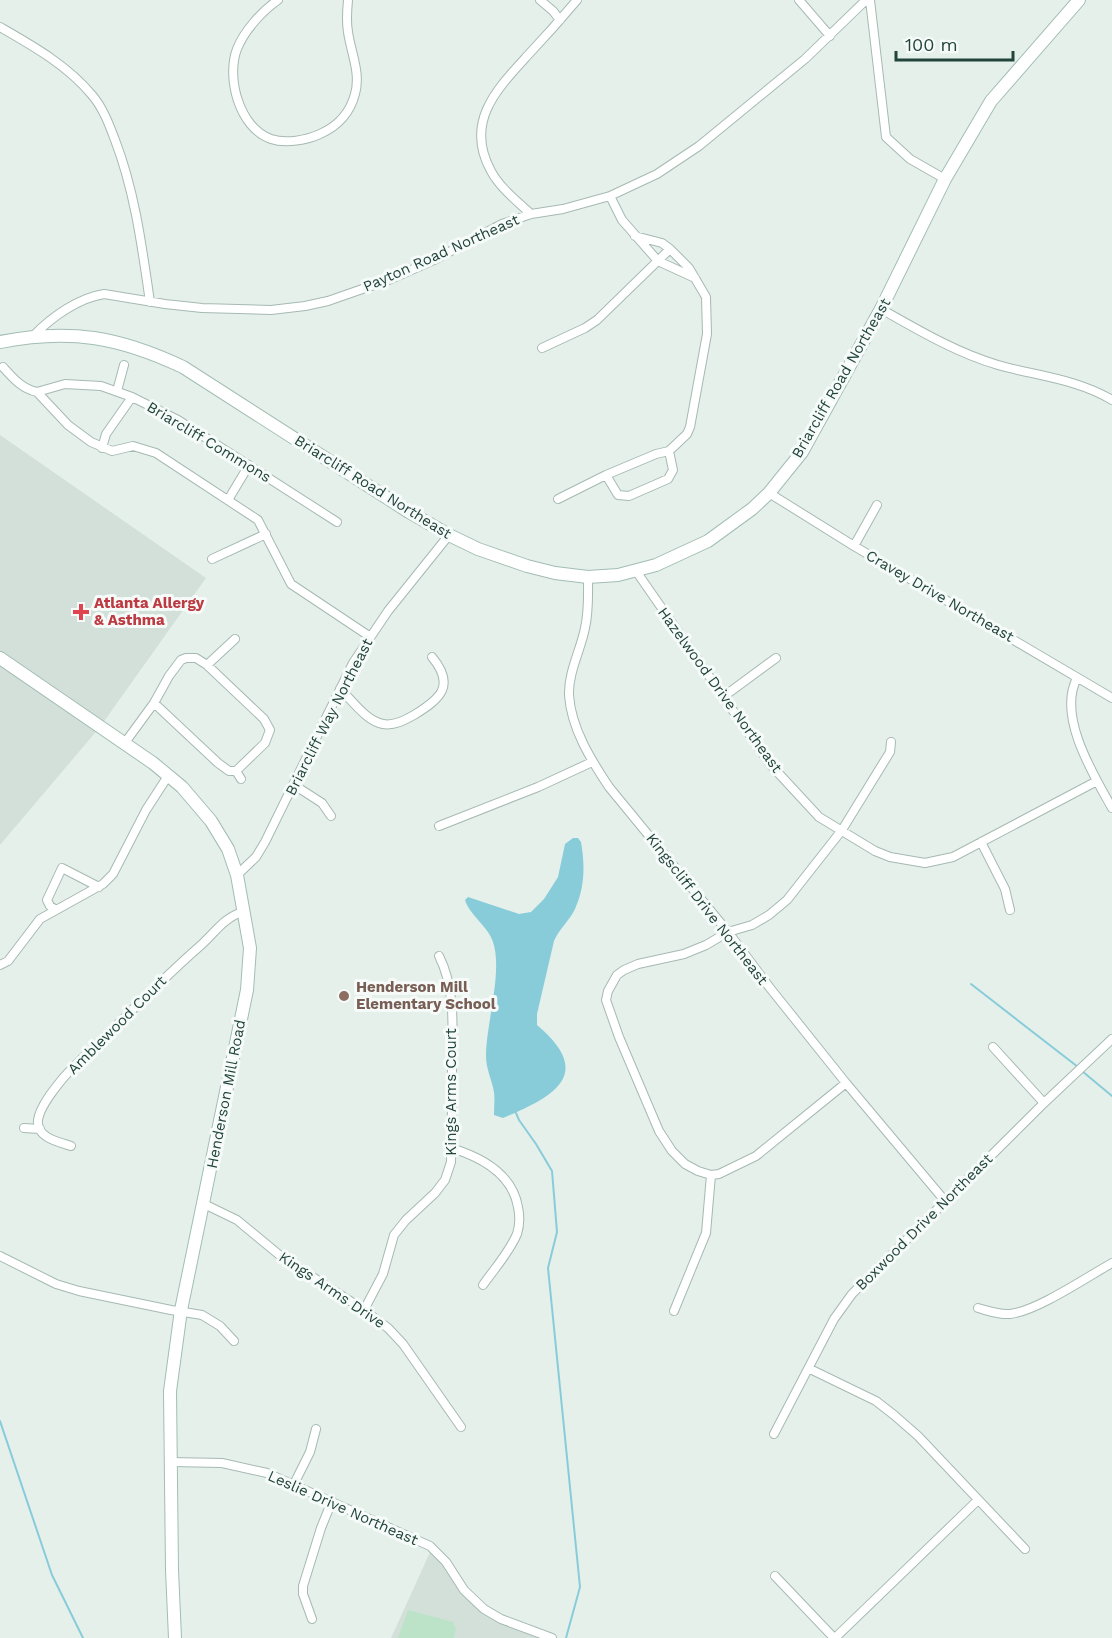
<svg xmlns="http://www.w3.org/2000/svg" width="1112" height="1638" viewBox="0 0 1112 1638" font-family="'Work Sans',sans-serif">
<rect width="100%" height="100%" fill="#e5f0eb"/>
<path fill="#d3e0da" d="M0,435L206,578L100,727L0,845Z
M431,1550L481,1609L551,1638H391Z"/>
<path fill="#bce3c7" d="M408,1610L453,1622L456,1629L454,1638H398Z"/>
<path fill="#88ccda" d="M573,838H578L581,842C585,865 585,887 575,909C570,920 559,929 554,941L537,1014V1025C595,1074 555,1096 503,1118L494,1115C494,1107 495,1099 494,1092C492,1080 486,1069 486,1056C486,1024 503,972 493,942C488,926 470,916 465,900L468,897L519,914L531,912L544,899L558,877L565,844Z"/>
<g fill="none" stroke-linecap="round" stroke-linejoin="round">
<path stroke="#88ccda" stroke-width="2" d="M971,984L1078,1067
M1082,1071L1112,1096
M516,1113L519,1120L536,1144L552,1171L557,1232L548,1268L580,1587L566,1638
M0,1421L52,1575L83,1638"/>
<defs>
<path id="street" d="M278,0C262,11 244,31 237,49C226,77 239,128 271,139C286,144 307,140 320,134C338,126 350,113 355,94C361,73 351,53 348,32C346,21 347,11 348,0
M540,0L553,11L560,20
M799,0L830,36
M870,0L886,137L910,159L945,179
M0,27C33,46 67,65 92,95C103,108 109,124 115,140C135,192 142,247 150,302
M610,196L622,220L658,261L695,278
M531,214C517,201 500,188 491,171C464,122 497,89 528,55C545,37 561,19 577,0
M881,309C918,330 957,353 998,365C1037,376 1077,379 1112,400
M34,335C52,317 78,298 104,294L165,304L202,308L271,310L305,306L328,301L391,279L434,260L502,224L531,214L563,209L610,196L657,174L699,146L805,59L866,0
M542,348L585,328L597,320L670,249
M3,367C13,378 22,389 37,392
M117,391L124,365
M102,448L106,434L132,397
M606,475L618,495L629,496L668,479L673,470L669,451
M769,493L854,546L1112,698
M558,499L606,475L656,454L669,451L687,434L690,427L707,334L706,297L689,268L670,249L662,243L635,236
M228,500L249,465
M337,522L178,420L132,397L101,386L65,384L37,392L68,425L91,442L112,451L133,446L156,453L258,520L291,584L369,636
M854,546L877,505
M212,559L266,534
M636,571L770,764L819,817L875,851L890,857L925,863L953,857L1097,781
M588,577C588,594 589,611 585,628C581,649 568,673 569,695C571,728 591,760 609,787L728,932L770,988L846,1083L945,1201
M207,665L235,639
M1077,678C1057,716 1093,774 1112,808
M340,689C352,700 366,721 383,724C394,726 405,720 414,715C440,699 456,686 432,657
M723,697L776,658
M124,744L154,703L169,676L181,660L186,658H196L207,665L264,719L270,730L265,743L236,771H229L218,763L154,703
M236,771L241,779
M294,785L322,803L331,816
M439,826L538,787L592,762
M981,842L1005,889L1010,910
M237,875L256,857L265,842L353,663L388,611L449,535
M56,910L50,906L47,900L62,868L99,887
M0,965L8,961L40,919L103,884L113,874L146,810L168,776
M993,1047L1044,1103
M846,1083L756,1156L719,1174L711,1175L698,1171L685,1164L672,1151L659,1131L619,1037L606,1000L608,991L617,975L624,970L638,964L684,954L706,945L728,932L752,925L769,915L787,900L842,830L890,752L891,742
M24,1128L40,1129
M71,1146C59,1142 36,1138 38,1120C40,1106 55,1088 64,1077C78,1061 95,1047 110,1032C140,1002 169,973 200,946C214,934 224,917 243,912
M451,1148C481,1157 512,1173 518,1207C520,1217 520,1225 517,1234C509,1253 494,1269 483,1285
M204,1204L237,1220L283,1258L364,1310L388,1328L403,1344L461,1427
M0,1256L56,1284L79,1291L171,1310L202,1315L220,1326L234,1341
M978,1308C989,1311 999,1315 1010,1314C1037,1311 1087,1277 1112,1263
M364,1310L383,1274L394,1235L406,1220L435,1193L445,1180L451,1162C452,1133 452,1103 452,1074C452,1036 457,991 439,956
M674,1311L706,1233L711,1175
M810,1369L876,1401L894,1415L918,1436L1025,1549
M774,1434L834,1319L852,1294L1044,1103L1112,1039
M171,1462L222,1463L267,1473L430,1546L446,1562L464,1590L484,1609L501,1619L552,1638
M294,1484L310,1452L316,1429
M775,1576L834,1638
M312,1619L303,1594V1586L321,1528L332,1501
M835,1638L978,1500"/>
<path id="secondary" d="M0,342C70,328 119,337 183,367L409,512L449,535L478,549L527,566L555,573L588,577L618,575L656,565L708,541L752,509L769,493L802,452L881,309L945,179L991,101L1079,0
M0,658L153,763L182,787L211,821L228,849L237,875L250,948L247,990L181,1310L170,1391L172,1570L175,1638"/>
</defs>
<use href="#street" stroke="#a6b9b3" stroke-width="10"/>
<use href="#secondary" stroke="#a2bdb4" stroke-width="14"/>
<use href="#street" stroke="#fff" stroke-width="8"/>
<use href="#secondary" stroke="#fff" stroke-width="12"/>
</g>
<path fill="#e0444e" stroke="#f6fbf9" stroke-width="2" d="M78 603h6v6h6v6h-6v6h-6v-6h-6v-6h6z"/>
<circle fill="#8d6e63" stroke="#f6fbf9" stroke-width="2" cx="344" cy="996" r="6"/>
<g text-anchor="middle" stroke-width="6" stroke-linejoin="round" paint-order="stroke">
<g font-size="15" fill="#21443b" stroke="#f6fbf9">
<text transform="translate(441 253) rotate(-24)" y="5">Payton Road Northeast</text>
<text transform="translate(841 378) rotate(-60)" y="5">Briarcliff Road Northeast</text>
<text transform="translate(209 442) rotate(31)" y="5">Briarcliff Commons</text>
<text transform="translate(373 487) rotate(32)" y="5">Briarcliff Road Northeast</text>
<text transform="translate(940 596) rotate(30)" y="5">Cravey Drive Northeast</text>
<text transform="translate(720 690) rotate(54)" y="5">Hazelwood Drive Northeast</text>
<text transform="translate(329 717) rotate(-63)" y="5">Briarcliff Way Northeast</text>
<text transform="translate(707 909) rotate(52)" y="5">Kingscliff Drive Northeast</text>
<text transform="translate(117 1025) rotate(-45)" y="5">Amblewood Court</text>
<text transform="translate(451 1092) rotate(-90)" y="5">Kings Arms Court</text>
<text transform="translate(226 1094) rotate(-79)" y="5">Henderson Mill Road</text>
<text transform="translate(924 1222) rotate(-45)" y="5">Boxwood Drive Northeast</text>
<text transform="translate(332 1290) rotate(34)" y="5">Kings Arms Drive</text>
<text transform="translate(343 1508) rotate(24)" y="5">Leslie Drive Northeast</text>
</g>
<g font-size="15" font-weight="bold" fill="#be3a42" stroke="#f6fbf9" text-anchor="start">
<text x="94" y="608">Atlanta Allergy<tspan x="94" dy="17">&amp; Asthma</tspan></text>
</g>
<g font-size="15" font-weight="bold" fill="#785e54" stroke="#f6fbf9" text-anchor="start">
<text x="356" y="992">Henderson Mill<tspan x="356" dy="17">Elementary School</tspan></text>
</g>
</g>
<path d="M896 51v9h117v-9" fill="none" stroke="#21443b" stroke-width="3"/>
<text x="905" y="51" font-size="18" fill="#21443b" stroke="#f6fbf9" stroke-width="4.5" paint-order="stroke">100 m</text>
</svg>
